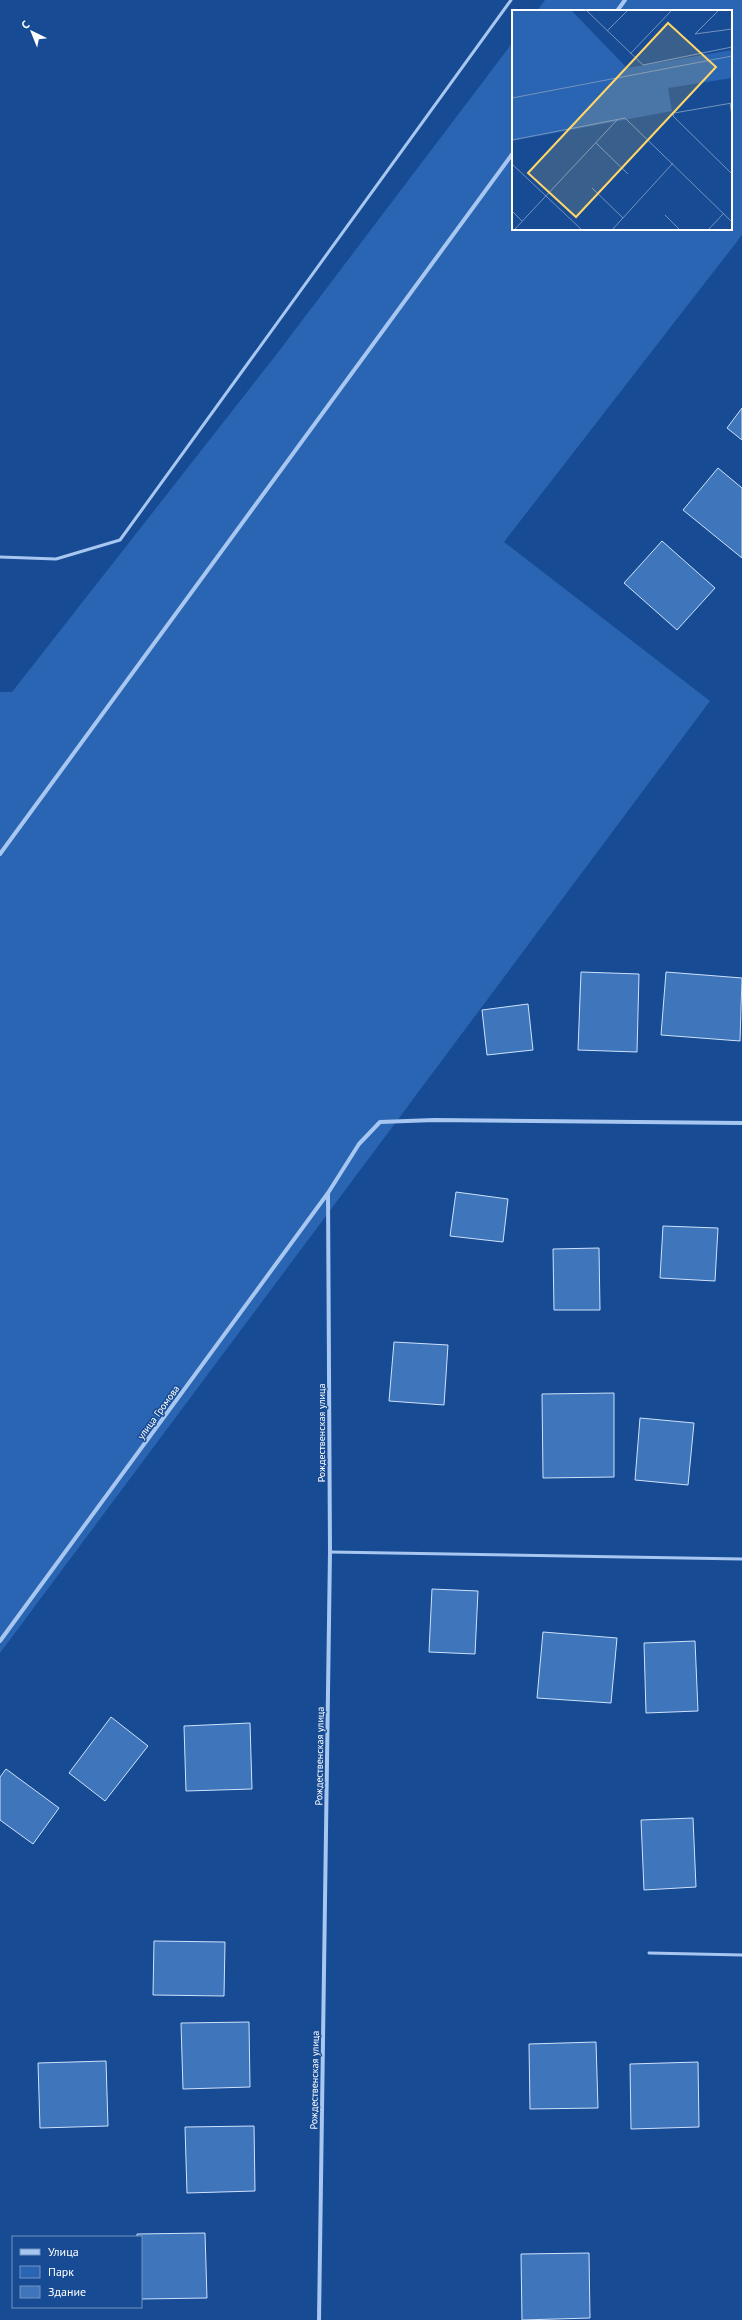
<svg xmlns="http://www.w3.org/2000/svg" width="742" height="2320" viewBox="0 0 742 2320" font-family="'PT Sans',sans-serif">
<rect width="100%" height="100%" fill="#174b94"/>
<path fill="#2a65b3" d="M545,0H742V235L504,542L710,701L0,1653V692H12L276,355L513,42V229H731V11H537Z"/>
<path fill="#3f75bb" stroke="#cee2fc" d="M742,408V440L727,428Z
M718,468L742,488V558L683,510Z
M662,541L715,588L677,630L624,583Z
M581,972L639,974L637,1052L578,1050Z
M666,972L742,978L740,1041L661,1035Z
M528,1004L533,1050L487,1055L482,1010Z
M456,1192L508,1199L503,1242L450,1236Z
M663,1226L718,1228L715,1281L660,1278Z
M599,1248L600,1310H554L553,1249Z
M394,1342L448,1345L444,1405L389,1401Z
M614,1393V1477L543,1478L542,1394Z
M640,1418L694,1423L688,1485L635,1480Z
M432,1589L478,1591L475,1654L429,1652Z
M543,1632L617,1638L611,1703L537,1698Z
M695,1641L698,1711L646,1713L644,1643Z
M111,1717L148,1746L105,1801L69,1773Z
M250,1723L252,1789L186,1791L184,1726Z
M6,1769L59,1808L33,1844L0,1820V1777Z
M693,1818L696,1887L644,1890L641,1820Z
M154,1941L225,1942L224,1996L153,1995Z
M249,2022L250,2087L183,2089L181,2023Z
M596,2042L598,2108L530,2109L529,2044Z
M106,2061L108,2126L40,2128L38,2063Z
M698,2062L699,2127L631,2129L630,2064Z
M254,2126L255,2191L187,2193L185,2127Z
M205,2233L207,2298L141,2299V2237H137V2234Z
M589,2253L590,2318L522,2320L521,2254Z"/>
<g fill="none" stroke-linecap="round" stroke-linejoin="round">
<path stroke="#a7c7f1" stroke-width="3" d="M0,557L56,559L120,540L511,0
M330,1552L742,1559
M649,1953L742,1955"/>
<path stroke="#a7c7f1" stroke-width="4" d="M617,11L625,0
M0,854L513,153
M0,1641L328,1193L359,1144L380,1122L434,1120L742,1123
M319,2320L330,1552L328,1193"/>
</g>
<g text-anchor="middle" stroke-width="3" stroke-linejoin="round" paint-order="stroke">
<g font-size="10" fill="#fff" stroke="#174b94">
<text transform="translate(158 1412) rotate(-54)" y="4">улица Громова</text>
<text transform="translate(321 1433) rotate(-90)" y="4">Рождественская улица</text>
<text transform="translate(319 1756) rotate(-89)" y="4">Рождественская улица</text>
<text transform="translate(314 2080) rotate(-89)" y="4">Рождественская улица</text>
</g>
</g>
<g transform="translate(512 10)">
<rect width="220" height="220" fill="#174b94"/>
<path d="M0,0H59L115,58L220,40V68L156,78L160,101L0,131Z" fill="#2a65b3"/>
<path fill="none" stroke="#7493bf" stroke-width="1" d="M74,0L131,55L220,37M207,0L183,24L220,19M95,21L116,0M118,44L160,0M0,88L220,46M218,93L220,106M220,93L162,103L161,106L220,164M0,130L113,108L220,212M84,133L116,164M0,154L70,220M80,178L111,208M0,201L10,211M153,205L168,220M2,220L105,110M100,220L161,153M196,220L212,203"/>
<path fill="#ffd667" fill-opacity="0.15" stroke="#ffd667" stroke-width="2" d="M156,13L204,57L64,207L16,163Z"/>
<rect width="220" height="220" fill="none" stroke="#fff" stroke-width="2"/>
</g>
<rect x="12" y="2236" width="130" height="72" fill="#174b94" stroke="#7493bf"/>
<rect x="20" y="2249" width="20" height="6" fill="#a7c7f1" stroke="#7493bf"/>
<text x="48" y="2256" font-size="12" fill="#ffffff">Улица</text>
<rect x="20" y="2266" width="20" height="12" fill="#2a65b3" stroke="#7493bf"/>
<text x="48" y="2276" font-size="12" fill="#ffffff">Парк</text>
<rect x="20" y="2286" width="20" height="12" fill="#3f75bb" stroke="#7493bf"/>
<text x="48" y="2296" font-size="12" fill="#ffffff">Здание</text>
<g transform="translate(32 32) rotate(317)" stroke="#174b94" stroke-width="3" paint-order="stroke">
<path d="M0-3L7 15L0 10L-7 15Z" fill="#ffffff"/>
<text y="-6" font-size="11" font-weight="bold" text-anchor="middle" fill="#ffffff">С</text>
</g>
</svg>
